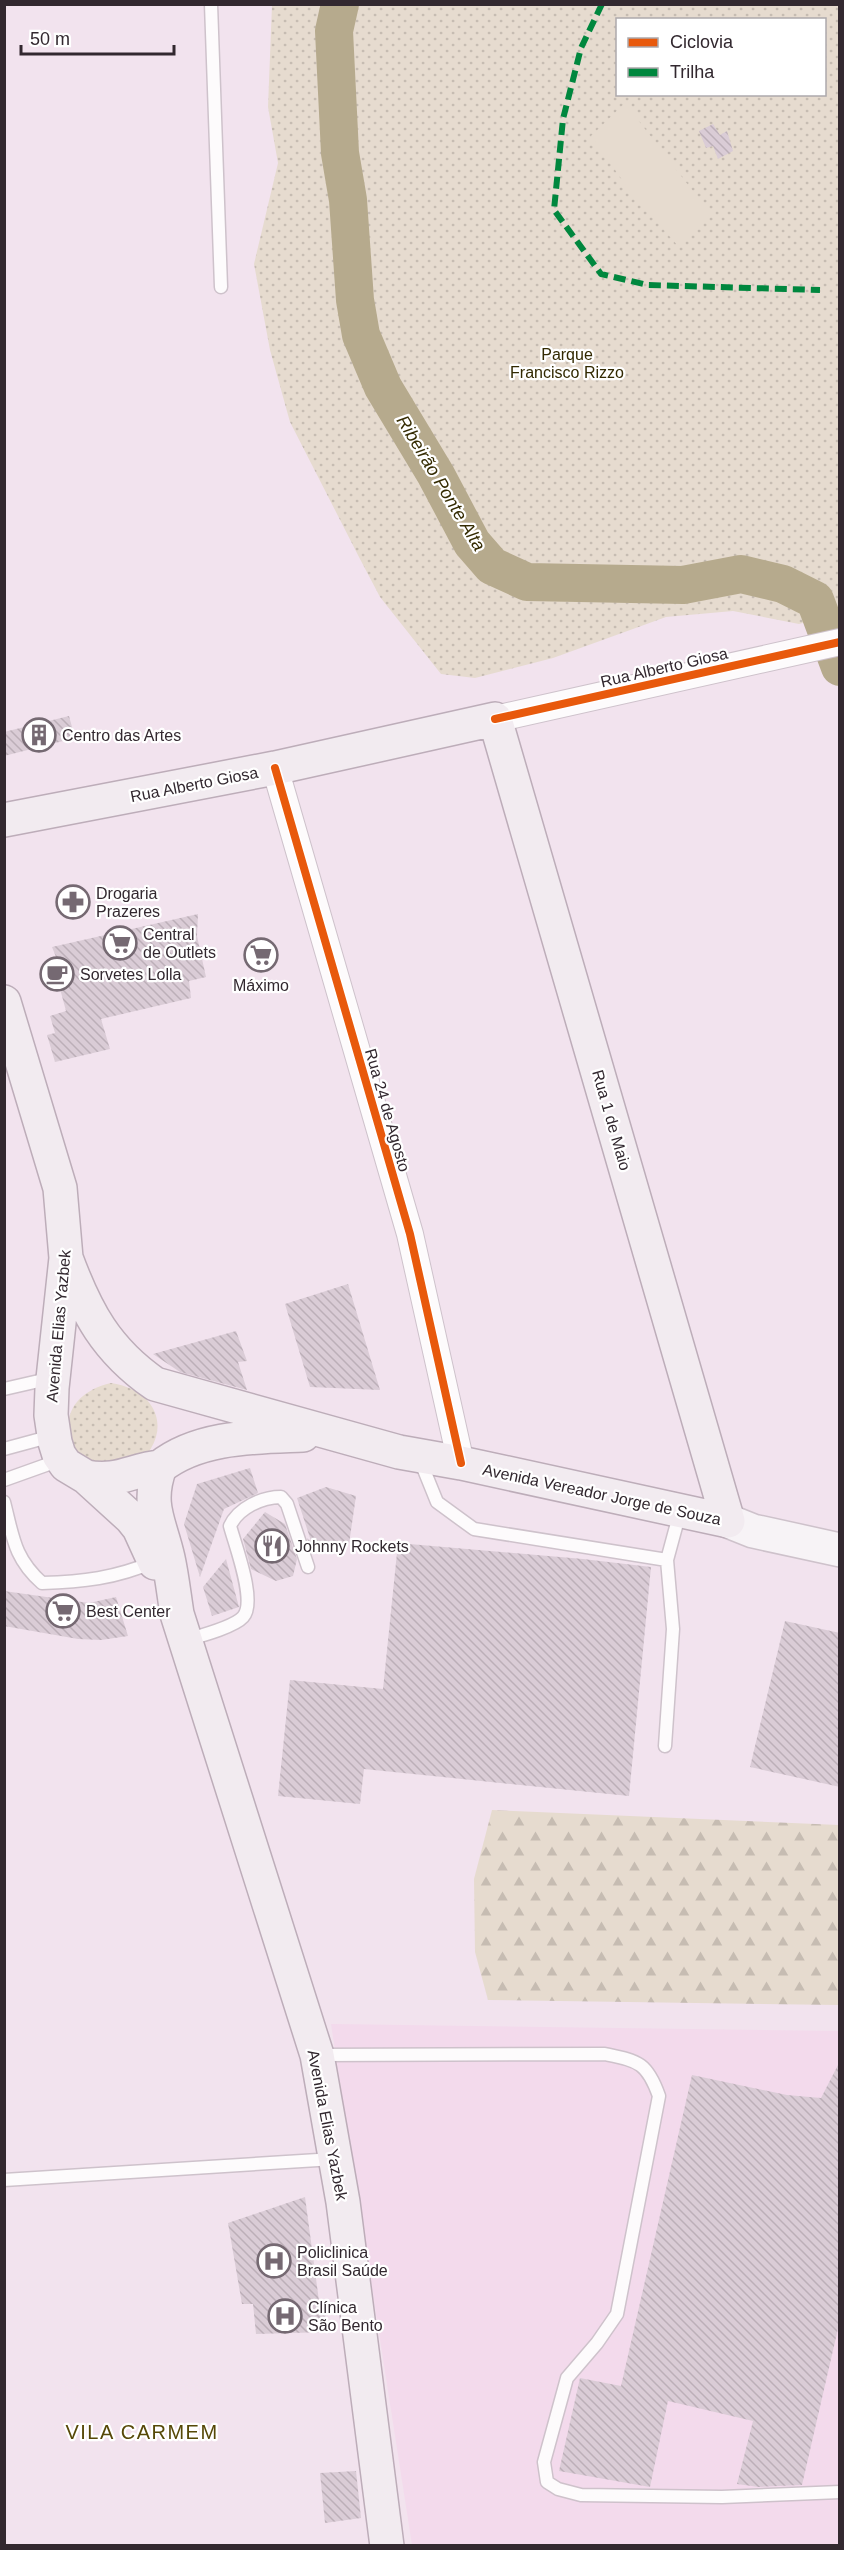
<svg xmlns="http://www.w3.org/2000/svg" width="844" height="2550" viewBox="0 0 844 2550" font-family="Helvetica,sans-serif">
<defs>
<pattern id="grass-dots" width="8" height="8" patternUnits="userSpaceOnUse" patternTransform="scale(1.5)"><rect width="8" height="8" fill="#e6dbcf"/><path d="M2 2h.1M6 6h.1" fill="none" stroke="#c6bcb2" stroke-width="1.8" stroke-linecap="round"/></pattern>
<pattern id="forest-firs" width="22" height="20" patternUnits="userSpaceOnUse" patternTransform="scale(1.5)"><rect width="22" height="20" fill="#e6dbcf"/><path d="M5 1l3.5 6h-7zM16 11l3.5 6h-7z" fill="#c6bcb2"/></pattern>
<pattern id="building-back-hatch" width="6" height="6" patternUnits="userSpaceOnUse" patternTransform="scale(1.5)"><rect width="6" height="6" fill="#daccd6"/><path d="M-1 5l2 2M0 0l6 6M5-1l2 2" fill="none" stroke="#bcafb8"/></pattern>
</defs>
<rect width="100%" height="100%" fill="#f2e3ee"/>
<path fill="#f3daec" d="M331,2024L839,2031V2545H412Z"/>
<path fill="url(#grass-dots)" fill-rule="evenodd" d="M272,5H839V613L799,624L733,611L666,617L553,658L475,678L441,674L380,597L360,559L290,422L270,350L254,264L278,163L268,107ZM618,20H824V94H618Z
M111,1383C163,1391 174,1439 131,1469L82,1460C56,1425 69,1393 111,1383Z"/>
<path fill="url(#forest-firs)" d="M492,1810L839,1825V2005L488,2000L475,1952L474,1879Z"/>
<path fill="#e6dbcf" d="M625,103L712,216L678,246L630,191L591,136Z"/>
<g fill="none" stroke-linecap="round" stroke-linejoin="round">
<path stroke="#b6aa8d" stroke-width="38" d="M340,4L334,31L340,153L348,200L355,300L361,335L383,387L436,475L472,543L492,566L527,582L683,585L741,574L783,584L815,600L840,667"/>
</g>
<path fill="url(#building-back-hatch)" d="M713,124L720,135L727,131L733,151L718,159L713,146L706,148L699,131Z
M69,716L75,738L4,756V732Z
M198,914L197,936L206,977L189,981L191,998L101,1019L110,1049L55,1062L47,1035L55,1033L50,1016L66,1011L55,970L60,967L52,947Z
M348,1284L380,1390L310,1387L285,1304Z
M236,1331L247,1361L238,1362L247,1390L180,1372L153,1354Z
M250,1468L258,1493L224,1509L200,1577L184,1524L197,1484Z
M326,1487L356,1496L349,1544L312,1554L307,1538L311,1541L297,1498Z
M265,1512L285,1524L297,1559L293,1576L276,1581L251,1569L243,1539Z
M398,1543L583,1559L651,1567L629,1796L364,1769L360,1804L278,1796L290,1680L383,1689Z
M226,1559L239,1607L212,1616L203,1587Z
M4,1591L89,1603L116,1597L128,1636L101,1640L78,1639L4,1626Z
M785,1621L840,1633V1787L750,1767Z
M840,2061V2320L802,2485L759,2487L737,2484L753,2421L668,2401L650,2487L559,2471L580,2378L621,2386L692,2075L787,2095L821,2098Z
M305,2197L319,2301H324L327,2332L256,2334L253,2304H242L228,2223Z
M356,2471L361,2518L325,2523L320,2473Z"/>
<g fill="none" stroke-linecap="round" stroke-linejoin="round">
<defs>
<path id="lane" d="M211,4L221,287
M4,1389L52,1378
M4,1449L52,1436
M420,1460L437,1502L474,1529L667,1560L680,1512
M4,1480L60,1460
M4,1502C13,1537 14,1558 42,1583C82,1582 116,1578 153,1562
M186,1640C200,1636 234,1627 243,1617C257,1602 235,1545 230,1526C238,1508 262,1497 281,1497L287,1504L308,1567
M665,1746L673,1629L667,1560
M318,2055L605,2054C638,2061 647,2062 659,2096L617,2314L597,2343L567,2378L544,2462L547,2482L558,2489L581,2495L722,2497L840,2492
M4,2180L334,2159"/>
<path id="street" d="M495,719L840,642
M275,768L410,1234L461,1463"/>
<path id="secondary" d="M728,1521L753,1531L840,1550"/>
<path id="primary" d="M4,820L275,768L495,719L728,1521L461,1463L399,1452L155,1384C106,1350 86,1312 66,1258
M4,1002L60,1188L66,1258L52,1388L51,1415L55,1442L59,1455L66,1465L86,1477L131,1518L139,1528L155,1563
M160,1467C146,1505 160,1522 168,1558C172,1576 174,1595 177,1614L317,2055L343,2202L387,2546
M160,1467C199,1436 256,1437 303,1435
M86,1477C118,1483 131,1470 160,1467"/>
</defs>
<use href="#lane" stroke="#cec2cb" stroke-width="15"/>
<use href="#street" stroke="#cec2cb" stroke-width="28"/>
<use href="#secondary" stroke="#cec2cb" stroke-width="36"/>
<use href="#primary" stroke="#bdadb9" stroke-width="36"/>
<use href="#lane" stroke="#fdfbfc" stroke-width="12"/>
<use href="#street" stroke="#fdfbfc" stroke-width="26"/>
<use href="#secondary" stroke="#f7f3f6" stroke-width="33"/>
<use href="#primary" stroke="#f2ebf0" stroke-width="33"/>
<path stroke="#00873e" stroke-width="6" stroke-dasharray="12 6" stroke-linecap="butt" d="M602,4L581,48L563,119L554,210L601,274L648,285L820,290"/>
<defs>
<path id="cycleway" d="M495,719L840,642
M275,768L410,1234L461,1463"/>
</defs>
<use href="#cycleway" stroke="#fff" stroke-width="11"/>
<use href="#cycleway" stroke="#e8590c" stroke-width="8"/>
</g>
<defs>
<symbol id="building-ring" viewBox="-11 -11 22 22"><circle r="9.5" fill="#fff" stroke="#756972" stroke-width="1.5"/><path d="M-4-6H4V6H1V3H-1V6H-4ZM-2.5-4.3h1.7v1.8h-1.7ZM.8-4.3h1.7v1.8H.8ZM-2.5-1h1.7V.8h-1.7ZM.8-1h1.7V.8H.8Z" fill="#756972"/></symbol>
<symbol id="pharmacy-ring" viewBox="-11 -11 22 22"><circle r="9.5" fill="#fff" stroke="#756972" stroke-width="1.5"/><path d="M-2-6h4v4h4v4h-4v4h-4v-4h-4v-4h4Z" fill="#756972"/></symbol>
<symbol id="supermarket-ring" viewBox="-11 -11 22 22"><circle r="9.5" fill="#fff" stroke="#756972" stroke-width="1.5"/><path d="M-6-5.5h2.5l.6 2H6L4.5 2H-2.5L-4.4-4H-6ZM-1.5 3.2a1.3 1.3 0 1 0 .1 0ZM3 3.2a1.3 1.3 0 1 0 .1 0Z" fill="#756972"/></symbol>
<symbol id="cafe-ring" viewBox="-11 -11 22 22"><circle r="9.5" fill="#fff" stroke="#756972" stroke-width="1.5"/><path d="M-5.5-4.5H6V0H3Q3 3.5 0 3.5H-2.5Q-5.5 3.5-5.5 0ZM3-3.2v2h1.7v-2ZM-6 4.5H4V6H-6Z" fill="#756972"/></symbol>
<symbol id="restaurant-ring" viewBox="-11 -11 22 22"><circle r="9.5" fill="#fff" stroke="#756972" stroke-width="1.5"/><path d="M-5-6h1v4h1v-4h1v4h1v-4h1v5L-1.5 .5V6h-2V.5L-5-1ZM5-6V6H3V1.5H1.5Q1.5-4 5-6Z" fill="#756972"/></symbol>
<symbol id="hospital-ring" viewBox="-11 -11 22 22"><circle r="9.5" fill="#fff" stroke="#756972" stroke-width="1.5"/><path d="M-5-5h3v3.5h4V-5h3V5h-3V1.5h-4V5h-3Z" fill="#756972"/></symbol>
</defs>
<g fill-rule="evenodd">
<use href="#building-ring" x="20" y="716" width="38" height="38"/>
<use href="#pharmacy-ring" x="54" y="883" width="38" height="38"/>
<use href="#supermarket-ring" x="101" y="924" width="38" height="38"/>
<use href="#supermarket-ring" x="242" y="936" width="38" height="38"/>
<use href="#cafe-ring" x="38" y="955" width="38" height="38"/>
<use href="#restaurant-ring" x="253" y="1527" width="38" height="38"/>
<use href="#supermarket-ring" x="44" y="1592" width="38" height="38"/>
<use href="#hospital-ring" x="255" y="2242" width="38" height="38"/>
<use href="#hospital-ring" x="266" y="2297" width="38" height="38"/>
</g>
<g text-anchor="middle" stroke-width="4.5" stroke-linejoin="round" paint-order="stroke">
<g font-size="16" fill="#322901" stroke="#fff">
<text x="567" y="360">Parque<tspan x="567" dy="18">Francisco Rizzo</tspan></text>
</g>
<g font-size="16" fill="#32282f" stroke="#fff">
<text transform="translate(664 667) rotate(-13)" y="6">Rua Alberto Giosa</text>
<text transform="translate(194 784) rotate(-11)" y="6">Rua Alberto Giosa</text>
<text transform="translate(388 1110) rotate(74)" y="6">Rua 24 de Agosto</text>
<text transform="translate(612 1120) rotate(74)" y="6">Rua 1 de Maio</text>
<text transform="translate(58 1326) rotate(-85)" y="6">Avenida Elias Yazbek</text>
<text transform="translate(602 1494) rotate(12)" y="6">Avenida Vereador Jorge de Souza</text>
<text transform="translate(328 2125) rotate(79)" y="6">Avenida Elias Yazbek</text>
</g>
<g font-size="16" fill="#32282f" stroke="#fff" text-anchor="start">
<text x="62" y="741">Centro das Artes</text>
<text x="96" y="899">Drogaria<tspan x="96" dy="18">Prazeres</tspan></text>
<text x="143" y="940">Central<tspan x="143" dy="18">de Outlets</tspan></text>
<text x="80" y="980">Sorvetes Lolla</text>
<text x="261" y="991" text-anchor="middle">Máximo</text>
<text x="295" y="1552">Johnny Rockets</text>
<text x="86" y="1617">Best Center</text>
<text x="297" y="2258">Policlinica<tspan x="297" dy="18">Brasil Saúde</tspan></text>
<text x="308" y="2313">Clínica<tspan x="308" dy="18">São Bento</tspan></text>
</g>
<g font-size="18" font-style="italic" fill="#352c03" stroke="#fff">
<text transform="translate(441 483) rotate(59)" y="6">Ribeirão Ponte Alta</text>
</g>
<g font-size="20" letter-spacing="1.5" fill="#564807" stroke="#fff">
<text x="142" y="2439">VILA CARMEM</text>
</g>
</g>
<rect width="844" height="2550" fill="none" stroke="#32282f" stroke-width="12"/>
<rect x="616" y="18" width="210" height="78" fill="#ffffff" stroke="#ada9ac" stroke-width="1.5"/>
<rect x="628" y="38" width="30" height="9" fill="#e8590c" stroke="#ada9ac" stroke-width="1.5"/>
<text x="670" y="48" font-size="18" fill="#32282f">Ciclovia</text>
<rect x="628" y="68" width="30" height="9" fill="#00873e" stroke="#ada9ac" stroke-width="1.5"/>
<text x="670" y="78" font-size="18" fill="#32282f">Trilha</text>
<path d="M21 45v9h153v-9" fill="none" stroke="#32282f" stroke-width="3"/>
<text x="30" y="45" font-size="18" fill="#32282f" stroke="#ffffff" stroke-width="4.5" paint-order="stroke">50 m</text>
</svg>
